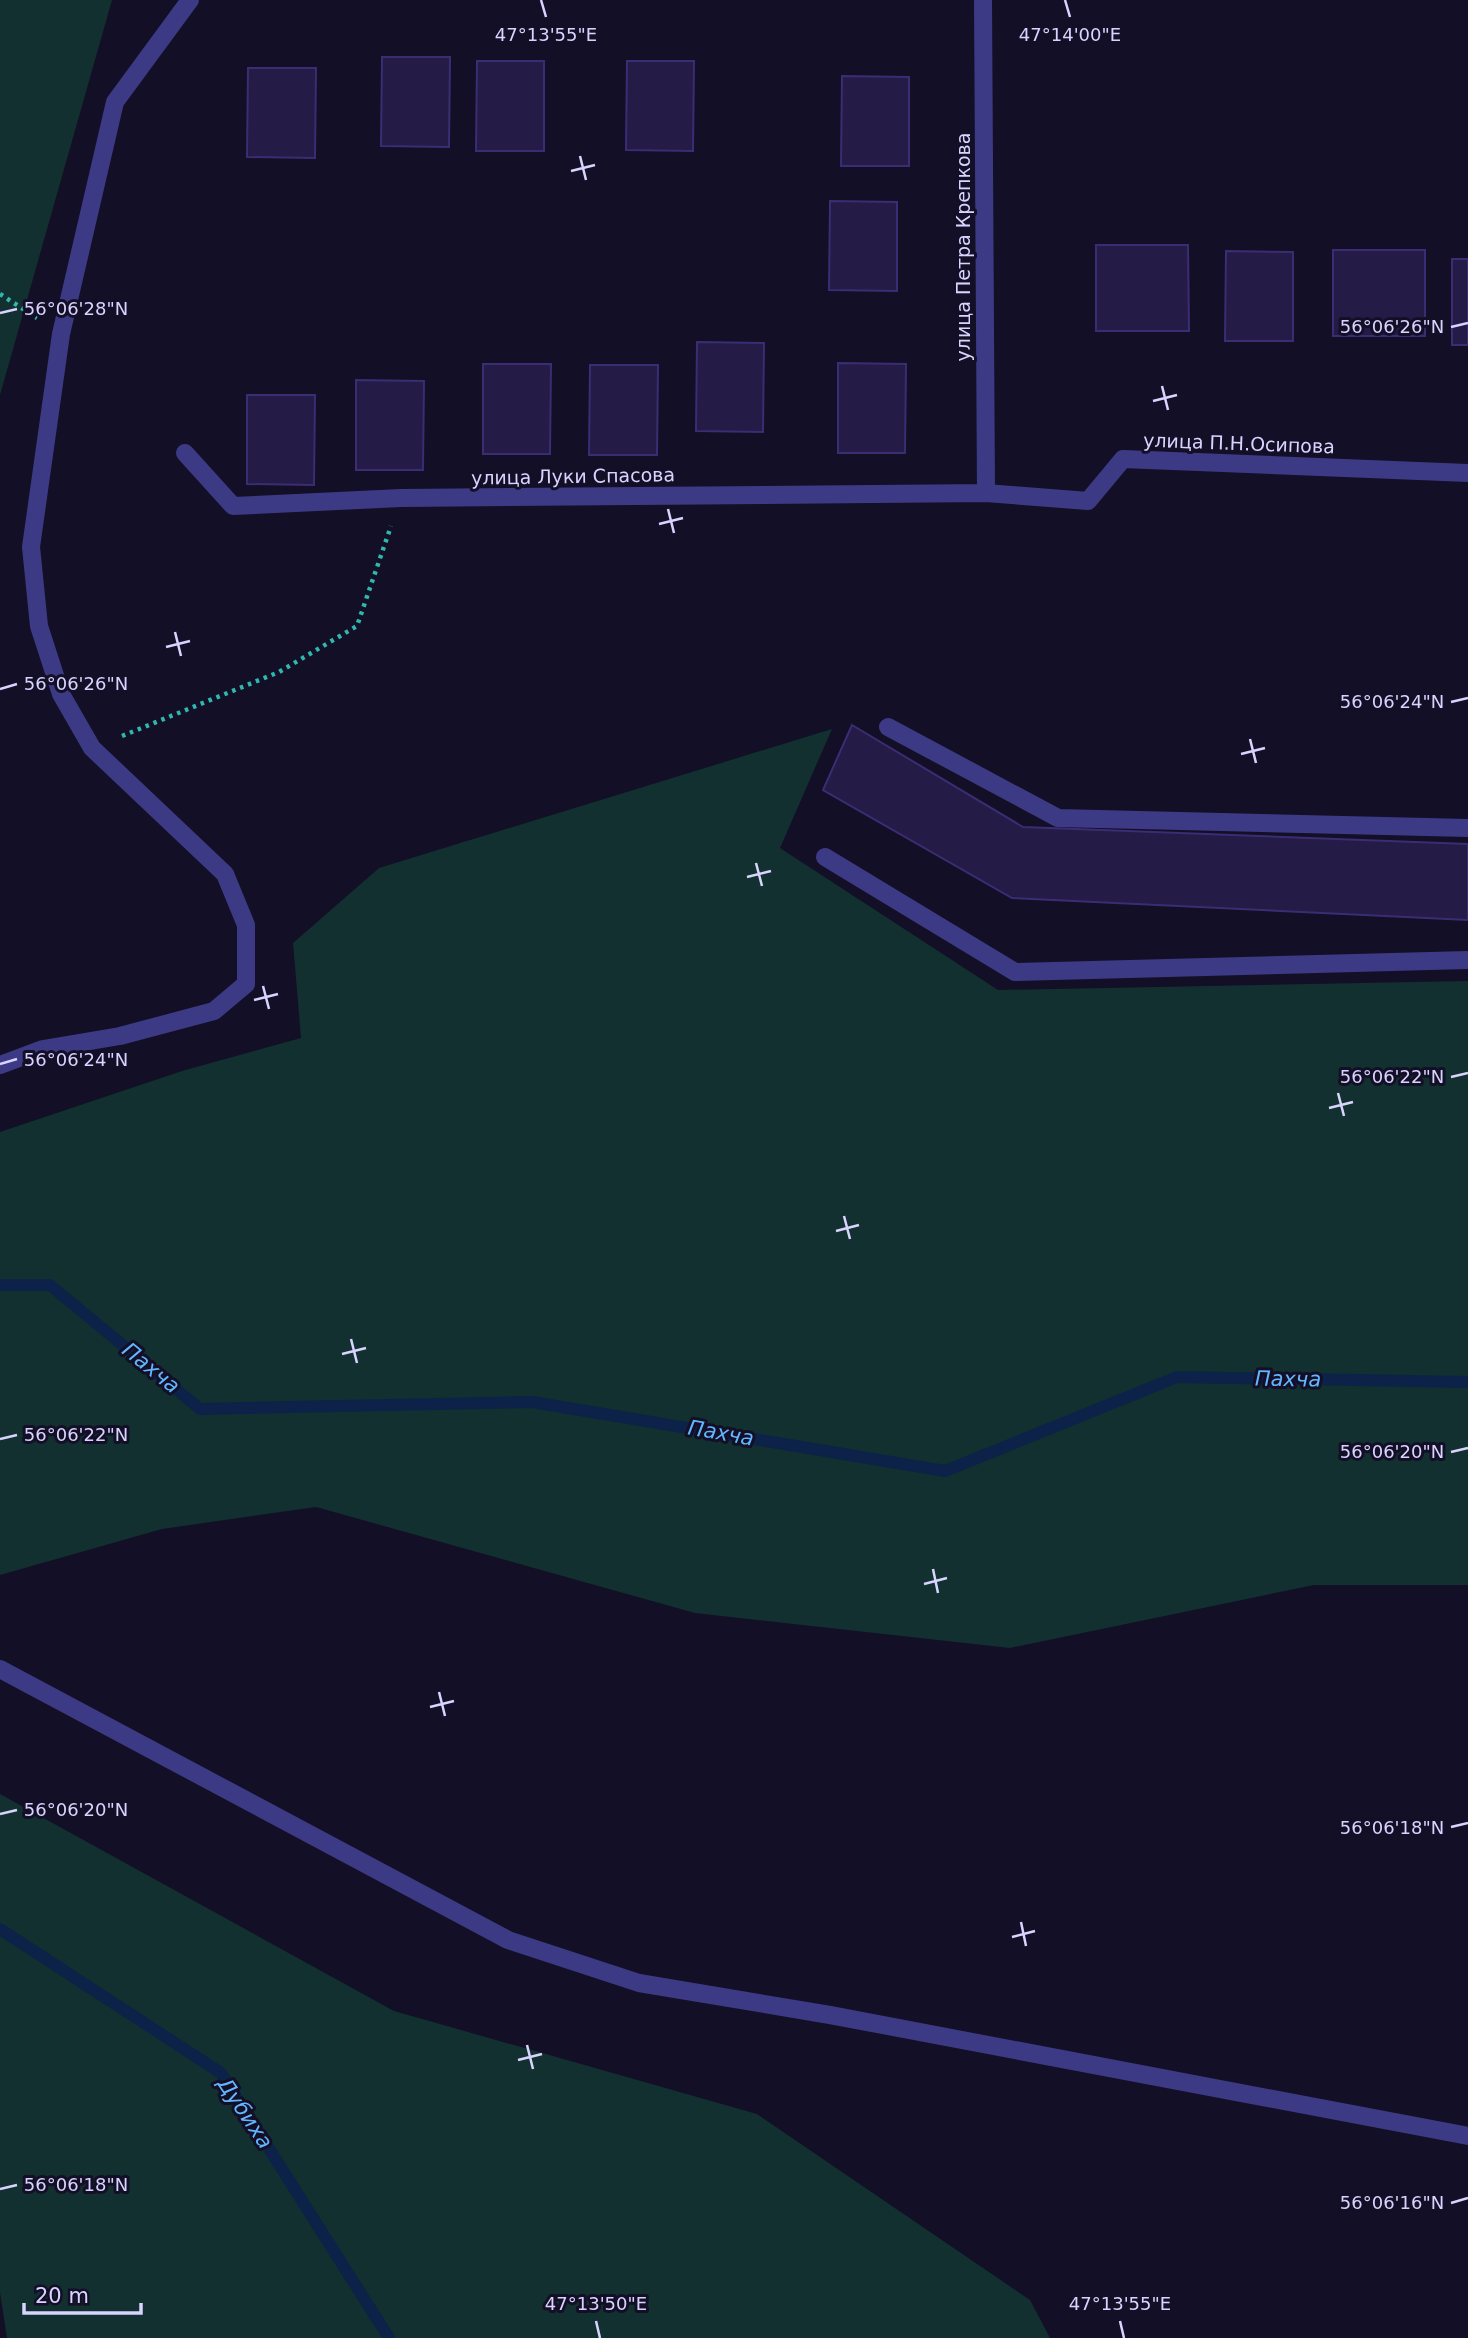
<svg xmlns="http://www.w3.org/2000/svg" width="1468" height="2338" viewBox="0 0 1468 2338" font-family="'DejaVu Sans',sans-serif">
<rect width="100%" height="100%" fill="#130f26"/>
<path fill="#12302f" d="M0,0H112L0,395Z
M832,729L780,848L998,990L1468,981V1585H1314L1010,1648L695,1613L316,1507L162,1529L0,1575V1132L182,1071L301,1038L293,943L379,868Z
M0,1794L394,2011L757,2114L1030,2300L1050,2338H7L0,2292Z"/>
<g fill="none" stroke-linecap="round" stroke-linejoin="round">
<path stroke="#0c2248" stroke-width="12" d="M0,1285H50L200,1409L532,1402L945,1471L1177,1377L1468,1382
M0,1929L221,2073L389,2338"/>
</g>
<path fill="#241b47" stroke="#3b2d73" stroke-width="2" d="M382,57H450L449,147L381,146Z
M477,61H544V151H476Z
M627,61H694L693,151L626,150Z
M248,68H316L315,158L247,157Z
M842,76L909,77V166H841Z
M830,201L897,202V291L829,290Z
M1096,245H1188L1189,331H1096Z
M1333,250H1425V336H1333Z
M1226,251L1293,252V341H1225Z
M1452,259H1468V345H1452Z
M697,342L764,343L763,432L696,431Z
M838,363L906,364L905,453H838Z
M483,364H551L550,454H483Z
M590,365H658L657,455H589Z
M356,380L424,381L423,470H356Z
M247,395H315L314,485L247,484Z
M852,725L1023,827L1468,844V920L1012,898L823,790Z"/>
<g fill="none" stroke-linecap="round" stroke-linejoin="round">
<path stroke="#2fb8b0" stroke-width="4.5" stroke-dasharray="3.5 5" stroke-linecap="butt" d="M0,294L37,318
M122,736L279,672L357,626L391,526"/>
<path stroke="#3d3a85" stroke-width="18" d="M983,0L986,493
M185,453L233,506L401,498L986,493L1088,501L1123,459L1468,473
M888,727L1058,818L1468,828
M825,857L1015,972L1468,960
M0,1065L43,1049L120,1036L214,1011L246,984V925L225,874L92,748L61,694L39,626L31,547L61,334L115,102L190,0
M0,1669L508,1940L639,1983L830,2015L1468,2136"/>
</g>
<path fill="none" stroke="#d9d4ff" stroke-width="2.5" d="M541,0L546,17M1065,0L1070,17M580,156L586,180M571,171L595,165M0,313L17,309M1451,327L1468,323M1162,386L1168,410M1153,401L1177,395M668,509L674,533M659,524L683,518M175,632L181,656M166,647L190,641M0,689L17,684M1451,702L1468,698M1250,739L1256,763M1241,754L1265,748M756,863L762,886M747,877L771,871M263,986L269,1009M254,1000L278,994M0,1064L17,1059M1451,1077L1468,1073M1338,1093L1344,1116M1329,1108L1353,1102M844,1216L850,1239M836,1231L859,1225M351,1339L357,1363M342,1354L366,1348M0,1439L17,1435M1451,1452L1468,1448M933,1569L938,1593M924,1584L947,1578M439,1692L445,1716M430,1707L454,1701M0,1814L17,1810M1451,1827L1468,1823M1021,1922L1026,1946M1012,1937L1035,1931M527,2045L533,2069M518,2060L542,2054M0,2189L17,2185M1451,2203L1468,2198M596,2321L600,2338M1120,2321L1124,2338"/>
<g text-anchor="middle" stroke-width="6" stroke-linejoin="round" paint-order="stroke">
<g font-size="19" fill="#d9d4ff" stroke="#130f26">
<text transform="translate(963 247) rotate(-90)" y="7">улица Петра Крепкова</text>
<text transform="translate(1239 443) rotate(2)" y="7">улица П.Н.Осипова</text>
<text transform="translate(573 476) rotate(-1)" y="7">улица Луки Спасова</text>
</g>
<g font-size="21" font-style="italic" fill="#62b6ff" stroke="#130f26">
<text transform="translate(151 1368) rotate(39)" y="7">Пахча</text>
<text transform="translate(1288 1379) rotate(1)" y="7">Пахча</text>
<text transform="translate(721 1433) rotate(10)" y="7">Пахча</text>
<text transform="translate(245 2113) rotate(56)" y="7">Дубиха</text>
</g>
</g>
<g font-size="18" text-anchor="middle" fill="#d9d4ff" stroke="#130f26" stroke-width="6" stroke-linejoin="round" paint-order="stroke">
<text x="1070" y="41">47°14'00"E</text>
<text x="546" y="41">47°13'55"E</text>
<text x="76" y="315">56°06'28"N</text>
<text x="1392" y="333">56°06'26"N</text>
<text x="76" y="690">56°06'26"N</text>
<text x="1392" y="708">56°06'24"N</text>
<text x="76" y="1066">56°06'24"N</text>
<text x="1392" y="1083">56°06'22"N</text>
<text x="76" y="1441">56°06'22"N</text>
<text x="1392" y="1458">56°06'20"N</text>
<text x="76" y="1816">56°06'20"N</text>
<text x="1392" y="1834">56°06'18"N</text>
<text x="76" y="2191">56°06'18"N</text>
<text x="1392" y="2209">56°06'16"N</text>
<text x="596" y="2310">47°13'50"E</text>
<text x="1120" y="2310">47°13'55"E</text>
</g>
<path d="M24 2303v10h117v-10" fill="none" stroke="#d9d4ff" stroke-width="3.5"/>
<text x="35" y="2303" font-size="21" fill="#d9d4ff" stroke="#130f26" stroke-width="5" paint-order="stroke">20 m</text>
</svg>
